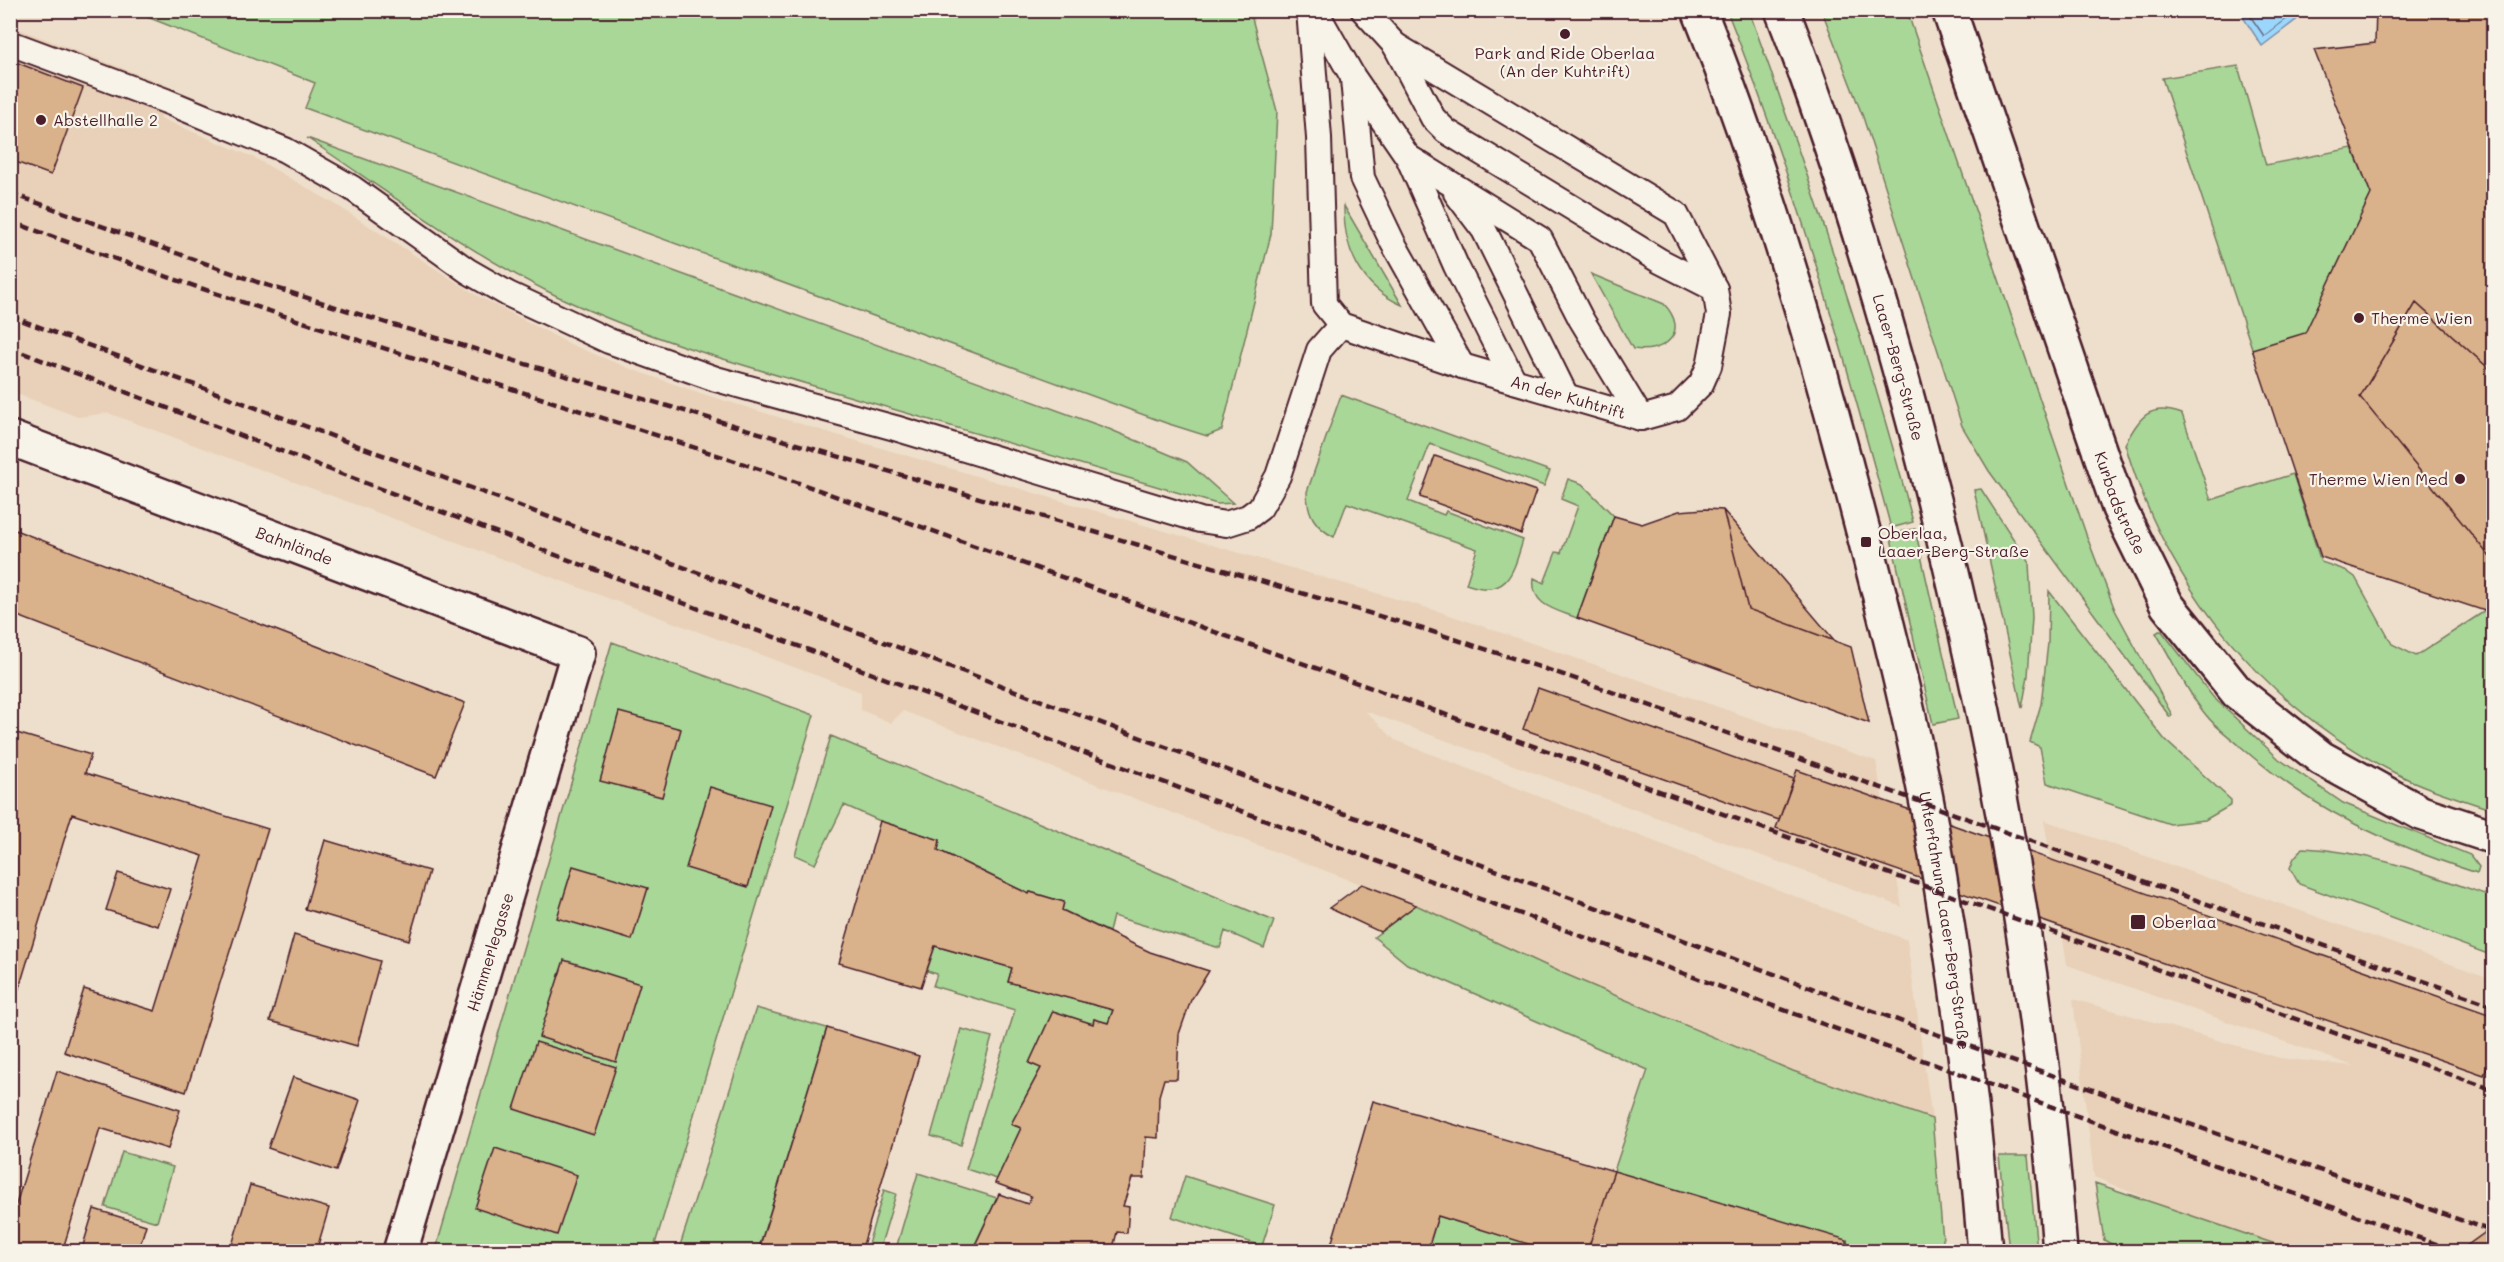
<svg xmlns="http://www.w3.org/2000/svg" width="2504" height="1262" viewBox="0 0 2504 1262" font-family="Mali,sans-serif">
<rect width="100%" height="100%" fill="#eedfcc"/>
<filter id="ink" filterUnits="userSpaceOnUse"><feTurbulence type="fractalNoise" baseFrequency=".0167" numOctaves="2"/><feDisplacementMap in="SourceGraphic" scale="12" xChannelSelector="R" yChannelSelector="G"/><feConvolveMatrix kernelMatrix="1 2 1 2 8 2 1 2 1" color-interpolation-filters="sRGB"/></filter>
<g filter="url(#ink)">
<path fill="#e8d1b8" d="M11,26L172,87L160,118L253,157L335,204L478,296L572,345L631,369L703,394L847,438L1441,612L1876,761L1902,907L1365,711L1395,740L1907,940L1932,1119L1793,1071L1558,971L1416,905L903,711L891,723L861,710V692L108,413L78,417L17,394L11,385Z
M2044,820L2493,979V1251H2273L2094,1177L2073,999L2280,1058L2353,1066L2067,965Z"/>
<path fill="#a8d797" stroke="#797b61" stroke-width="1.5" d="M132,11H1250L1277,111L1271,234L1222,430L1207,436L1166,423L305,108L315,83Z
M1727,11H1749C1810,178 1868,349 1913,522L1891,528C1844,353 1794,178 1727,11Z
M1822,11H1907L2087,537L2115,610L2172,715L2170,717L1989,471L1962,426L1863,117Z
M2238,66L2266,165L2352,148L2371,193L2437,202L2493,594V810C2461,799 2426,789 2395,773C2263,705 2167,587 2125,444C2140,417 2149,402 2182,414L2211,500L2293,474L2321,562L2345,570L2355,577L2392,644L2416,656L2485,611L2255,357L2162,78Z
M307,138L1109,429L1187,462L1233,503L1217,504C1093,468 969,432 845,395C749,367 650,340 559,297C470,254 389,193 307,138Z
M1344,206L1402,305C1361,287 1343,249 1344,206Z
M1591,274L1664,304C1691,333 1664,354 1633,349Z
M1341,395L1550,471L1544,486L1430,444L1408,501L1444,515L1446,511L1523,540C1513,573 1508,599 1466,584L1477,549L1347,503L1334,537C1315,527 1307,514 1307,492Z
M1568,479L1582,484L1614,516L1577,618C1557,610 1530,606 1534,578L1544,583L1556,552L1561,553L1578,506L1561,499Z
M1981,489L2029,563L2032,618L2028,676L2022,708L1974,490Z
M1915,529L1958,719L1933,724L1890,534Z
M2049,591L2165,740L2231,800V805L2205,820L2170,824L2047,783L2040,747L2030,742L2041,704L2048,643Z
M2161,630L2213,697L2279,759L2343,803L2470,855L2479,867L2477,873C2387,844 2311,809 2240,746C2229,736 2215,727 2206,715C2186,691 2172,659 2156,633Z
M612,642L814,715L653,1251L435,1252Z
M831,736L1274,921L1264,948L1225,931L1220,948L1113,916L1109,932L1062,910L1064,902L1030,892L1029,894L938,850L940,840L880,821L844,805L815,864L795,855Z
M2303,848C2370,851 2431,875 2493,897V956L2299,884L2290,868L2294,858Z
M1416,905L1558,971L1793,1071L1932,1119L1944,1251H1587L1648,1070L1407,964L1374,937Z
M935,946L1012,968L1008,982L1113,1010L1108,1023L1094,1019L1093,1024L1053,1012L1029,1063L1041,1068L1011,1124L1021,1128L997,1179L966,1169L1015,1010L933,986L937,974L927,971Z
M756,1008L827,1028L758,1251L678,1252Z
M961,1029L992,1037L961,1145L931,1136Z
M122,1152L173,1167L157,1222L105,1207Z
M1999,1156H2028L2037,1251H2009Z
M918,1173L997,1198L976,1242L989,1247L987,1251L895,1252Z
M1185,1176L1275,1205L1262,1246L1172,1217Z
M2095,1183L2296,1251H2123L2104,1240Z
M884,1190L896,1194L879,1251H866Z
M1438,1216L1554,1251L1427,1252Z"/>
<path fill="#9bd7fc" stroke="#7b8da8" stroke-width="1.5" d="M2239,11H2308L2262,46Z"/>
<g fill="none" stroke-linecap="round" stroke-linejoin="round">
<path stroke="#6a697f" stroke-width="1.5" d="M2246,10L2264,36L2298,10"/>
</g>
<path fill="#d9b18a" stroke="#4a1f2b" stroke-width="1.5" d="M2376,10H2494V373L2416,303L2360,397L2494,562V614L2321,557L2252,349L2305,333L2371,194L2314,50L2375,43Z
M10,60L83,88L51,175L10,160Z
M2416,303L2494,373V562L2360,397Z
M1435,456L1536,491L1521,534L1420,497Z
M1705,509L1723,510L1748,609L1851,647L1869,723L1577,618L1614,516L1642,524L1679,511Z
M1723,510L1784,581L1835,641L1748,609Z
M10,528L465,703L436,776L10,613Z
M1538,688L1794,779L1779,820L1523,729Z
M619,712L681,729L662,797L600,781Z
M10,731L91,755L85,773L268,829L186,1092L64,1052L84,989L155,1011L203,856L72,814L10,1018Z
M1797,770L2494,1016V1049L2484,1075L1776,828Z
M710,787L771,805L748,887L686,868Z
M880,821L940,840L938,850L1029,894L1030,892L1064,902L1062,910L1150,952L1209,971L1191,1000L1179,1034L1177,1079H1164L1159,1096L1158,1138L1146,1137L1144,1178H1132L1123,1206L1129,1207L1127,1233L1117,1232L1112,1252H987L989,1247L976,1243L999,1194L1028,1204L1029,1201L1031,1196L995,1183L1021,1128L1011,1124L1041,1068L1029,1063L1053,1011L1093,1024L1094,1019L1108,1023L1113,1010L1008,982L1012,968L935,946L921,987L839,963Z
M325,840L429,871L409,940L305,909Z
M573,866L648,888L632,940L557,918Z
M118,873L170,889L158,926L106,910Z
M1362,884L1416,905L1380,932L1329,908Z
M294,935L380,961L357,1046L270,1021Z
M564,960L640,984L616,1062L539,1037Z
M827,1028L919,1056L861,1252H758Z
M536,1042L616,1067L594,1135L514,1109Z
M2494,1049V1072L2486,1069Z
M57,1071L180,1110L168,1149L100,1128L62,1252H10V1224Z
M293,1077L360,1100L336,1171L268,1148Z
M1373,1101L1614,1171L1587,1252H1554L1438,1216L1427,1252H1329Z
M495,1148L577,1175L557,1235L475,1208Z
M1614,1171L1847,1240V1252H1587Z
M250,1185L329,1208L316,1252H230Z
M94,1209L146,1225L138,1252H81Z
M2494,1226V1252H2458Z"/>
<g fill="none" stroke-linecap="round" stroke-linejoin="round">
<defs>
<g id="service">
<path id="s1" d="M1309,10L1319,138L1324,304L1341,325L1462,366L1641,418L1677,408L1701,384L1709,366L1719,314L1715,289L1676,214L1395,45L1363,10"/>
<path d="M1315,10L1353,77L1408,157L1456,266L1514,381"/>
<path d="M10,43L166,101L285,150L352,188L468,271L508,294L609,341L716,379L895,428L1200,520L1226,524L1248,517L1260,508L1278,476L1319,350L1341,325"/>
<path d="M1395,45L1433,118L1446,131L1660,261L1715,289"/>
<path d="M1353,79L1362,178L1393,243L1462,366"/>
<path d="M1408,157L1540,239L1581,319L1641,418"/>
<path d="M1456,193L1484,230L1566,396"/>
</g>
<g id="minor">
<path id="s2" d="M1949,10L2119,508L2167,605L2237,692L2321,758L2421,813L2494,837"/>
<path id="s3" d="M10,438L578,653L400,1252"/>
</g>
<g id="secondary">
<path id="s4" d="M1699,10C1758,158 1804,309 1845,462C1877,584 1910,707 1932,831C1956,970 1974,1111 1985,1252"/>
<path id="s5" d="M1782,10C1842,165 1890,327 1931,488C1995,739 2042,993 2060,1252"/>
</g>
</defs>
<use href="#service" stroke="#4a1f2b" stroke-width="28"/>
<use href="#minor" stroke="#4a1f2b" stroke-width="38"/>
<use href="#secondary" stroke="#4a1f2b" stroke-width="38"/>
<use href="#service" stroke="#f7f3e8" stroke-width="24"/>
<use href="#minor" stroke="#f7f3e8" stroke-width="33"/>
<use href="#secondary" stroke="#f7f3e8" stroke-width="33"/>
<path stroke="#4a1f2b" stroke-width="4.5" stroke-dasharray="9 4.5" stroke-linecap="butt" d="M10,193L257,282L390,324L1430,631L1570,677L2494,1006
M10,221C261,314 518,388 771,473L2494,1090
M10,316L1919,1028L2494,1232
M10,348C823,658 1639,962 2459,1252"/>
</g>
</g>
<g fill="#4a1f2b" stroke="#f7f3e8" stroke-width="2">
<circle cx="1565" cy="34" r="6"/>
<circle cx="41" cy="120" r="6"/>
<circle cx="2359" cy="318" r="6"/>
<circle cx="2460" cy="479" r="6"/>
<rect x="1860" y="536" width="12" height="12" rx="3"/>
<rect x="2130" y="914" width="16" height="16" rx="3"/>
</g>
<g text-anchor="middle" stroke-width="4.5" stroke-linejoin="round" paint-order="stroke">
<g font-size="16" fill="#4a1f2b" stroke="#f7f3e8" text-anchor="start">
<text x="1565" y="59" text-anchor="middle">Park and Ride Oberlaa<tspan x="1565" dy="18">(An der Kuhtrift)</tspan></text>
<text x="53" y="126">Abstellhalle 2</text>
<text x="2371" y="324">Therme Wien</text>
<text x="2448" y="485" text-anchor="end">Therme Wien Med</text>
<text x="1878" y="539">Oberlaa,<tspan x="1878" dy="18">Laaer-Berg-Straße</tspan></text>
<text x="2152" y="928">Oberlaa</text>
</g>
<g font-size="16" fill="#4a1f2b" stroke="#f7f3e8">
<text dy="6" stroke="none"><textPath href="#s5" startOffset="376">Laaer-Berg-Straße</textPath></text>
<text dy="6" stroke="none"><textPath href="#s1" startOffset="560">An der Kuhtrift</textPath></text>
<text dy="6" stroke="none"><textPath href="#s2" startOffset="522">Kurbadstraße</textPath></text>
<text dy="6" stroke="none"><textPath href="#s3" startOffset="304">Bahnlände</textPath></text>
<text dy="6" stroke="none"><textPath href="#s4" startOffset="945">Unterfahrung Laaer-Berg-Straße</textPath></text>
<text transform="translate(490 952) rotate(-73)" y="6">Hämmerlegasse</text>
</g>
</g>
<rect width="2504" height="1262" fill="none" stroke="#f7f3e8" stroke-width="36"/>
<rect x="18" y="18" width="2468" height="1226" fill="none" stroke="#4a1f2b" stroke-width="2" filter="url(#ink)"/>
</svg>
